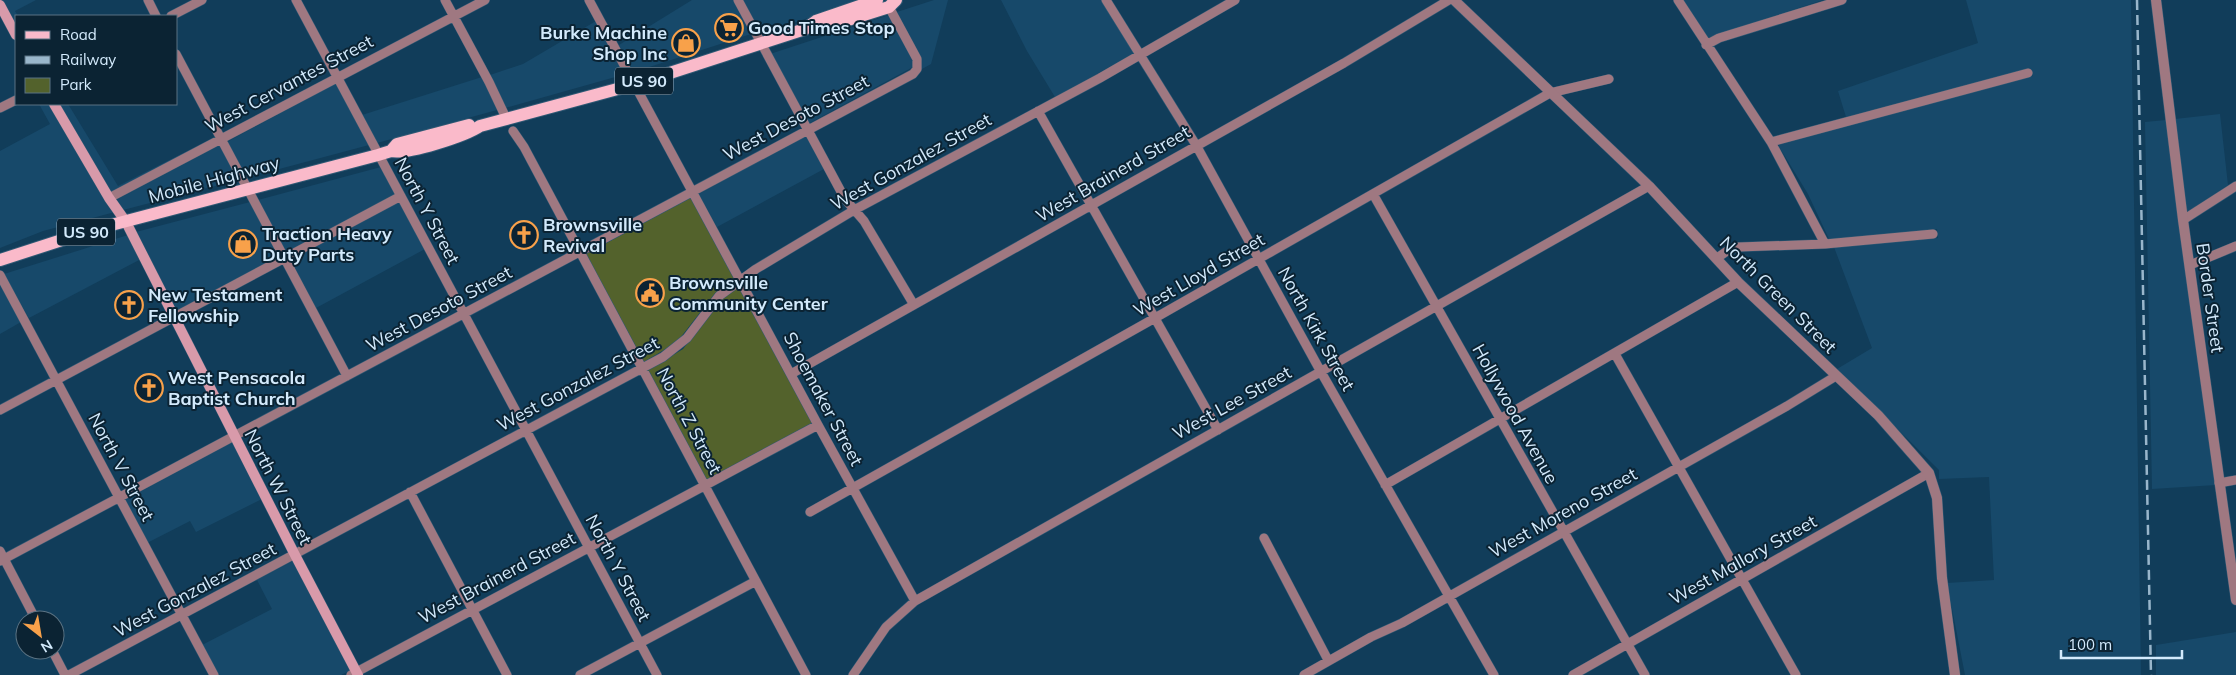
<svg xmlns="http://www.w3.org/2000/svg" width="2236" height="675" viewBox="0 0 2236 675" font-family="Mulish,sans-serif">
<rect width="100%" height="100%" fill="#113d5a"/>
<path fill="#17496a" d="M2,0H36L15,11L18,16H16V27Z
M692,0H733L751,34L634,72L619,45Z
M743,0H862L787,25L759,32Z
M934,0H948L931,64L922,69L921,57L897,12Z
M1001,0H1101L1135,53L1055,97L1027,51Z
M1683,0H1823L1707,38Z
M1966,0H2131L2141,675H1965L1947,583L1994,580L1989,477L1939,479V470L1837,369L1872,348L1834,247L1938,238L1937,229L1829,239L1808,194L1778,145L2033,76L2030,68L1846,117L1838,91L1978,43Z
M889,15L913,60V67L808,124L770,54Z
M596,21L626,74L505,108L490,75L523,64Z
M482,77L497,110L377,143L362,115Z
M336,83L369,145L246,178L227,142Z
M39,104H49L115,212L43,231L0,248V151L50,124Z
M59,104H68L118,186L215,137L111,192Z
M2220,114L2228,185L2187,212L2175,119Z
M2166,120L2178,218L2216,485L2152,489L2145,122Z
M806,136L824,169L717,227L699,194Z
M220,145L238,180L123,210L116,200Z
M381,167L395,194L286,252L258,200Z
M250,202L279,256L177,311L136,232Z
M400,202L425,249L316,308L291,260Z
M128,235L141,259L29,318L4,274Z
M0,283L21,322L0,334Z
M233,442L262,499L196,532L190,521L147,543L125,500Z
M293,561L351,670L341,675H218L202,645L272,609L257,580Z
M2236,632V675H2156V645Z"/>
<path fill="#53622c" d="M692,197L735,278L716,292L677,342L644,362L586,254Z
M739,286L812,423L706,480L648,370L683,349L722,299Z"/>
<g fill="none" stroke-linecap="round" stroke-linejoin="round">
<defs>
<path id="minor" d="M148,0L156,16
M296,0L657,675
M445,0L489,82L507,120
M589,0L818,425L915,601
M738,0L845,199L864,221L914,305
M1106,0L1196,145L1321,372L1494,675
M1678,0L1771,142L1825,244
M171,16L202,0
M1706,45L1719,38L1842,0
M176,54L347,376
M0,108L16,100
M1038,111L1218,430
M513,131L524,147L806,675
M1771,142L2028,73
M1373,194L1645,675
M109,198L485,0
M2183,220L2236,186
M1717,258L1730,249L1739,247L1825,244L1933,234
M2190,265L2236,246
M0,275L214,675
M1615,354L1796,675
M791,374L1344,63L1449,0
M0,410L401,196
M2219,483L2236,480
M1385,485L1738,282
M410,492L507,675
M810,512L1155,318L1550,93L1609,79
M1264,538L1328,660
M0,551L36,620
M0,561L913,74L917,69V59L889,7
M52,650L65,675
M69,675L663,357L687,338L719,296L756,269L856,209L1100,78L1235,0
M351,675L818,425
M580,675L756,581
M853,675L886,627L915,601L1649,186
M1304,675L1371,637L1402,623L1787,406L1836,376
M1573,675L1929,473"/>
<path id="tertiary" d="M1454,0L1649,186L1738,282L1878,415L1929,473L1937,498L1942,578L1955,675
M2156,0L2183,220L2236,600"/>
<path id="secondary" d="M0,5L16,35
M54,104L109,198L126,222L295,555L358,675"/>
<path id="primary" d="M832,25L889,7L896,0
M391,151C407,155 465,136 480,126L636,84L805,29L816,21L877,0
M0,260L96,229L378,155L391,151L397,144L469,125"/>
</defs>
<use href="#minor" stroke="#305974" stroke-width="10"/>
<use href="#tertiary" stroke="#305974" stroke-width="11"/>
<use href="#secondary" stroke="#305974" stroke-width="11"/>
<use href="#primary" stroke="#305974" stroke-width="14"/>
<use href="#minor" stroke="#9f7881" stroke-width="9"/>
<use href="#tertiary" stroke="#9f7881" stroke-width="10"/>
<use href="#secondary" stroke="#d89aaa" stroke-width="10"/>
<use href="#primary" stroke="#fabaca" stroke-width="12"/>
<path stroke="#99b6cb" stroke-width="2.5" stroke-dasharray="10 5" stroke-linecap="butt" d="M2137,0L2151,675"/>
</g>
<defs>
<symbol id="supermarket-ring" viewBox="-11 -11 22 22"><circle r="9.5" fill="#0b2333" stroke="#f8a14a" stroke-width="1.5"/><path d="M-6-5.5h2.5l.6 2H6L4.5 2H-2.5L-4.4-4H-6ZM-1.5 3.2a1.3 1.3 0 1 0 .1 0ZM3 3.2a1.3 1.3 0 1 0 .1 0Z" fill="#f8a14a"/></symbol>
<symbol id="shop-ring" viewBox="-11 -11 22 22"><circle r="9.5" fill="#0b2333" stroke="#f8a14a" stroke-width="1.5"/><path d="M-5-2.5h2.3a2.7 3.5 0 0 1 5.4 0H5L5.5 6h-11ZM-1.5-2.5h3a1.5 2.3 0 0 0-3 0Z" fill="#f8a14a"/></symbol>
<symbol id="church-ring" viewBox="-11 -11 22 22"><circle r="9.5" fill="#0b2333" stroke="#f8a14a" stroke-width="1.5"/><path d="M-1.2-6h2.4v3.5h3.3v2.4h-3.3V6h-2.4V-.1h-3.3v-2.4h3.3Z" fill="#f8a14a"/></symbol>
<symbol id="civic-ring" viewBox="-11 -11 22 22"><circle r="9.5" fill="#0b2333" stroke="#f8a14a" stroke-width="1.5"/><path d="M-.6-6.5H3V-4.5H.6V-3L4-1V1h2V6H-6V1h2V-1L-.6-3ZM-1.2 2.5V6h2.4V2.5Z" fill="#f8a14a"/></symbol>
</defs>
<g fill-rule="evenodd">
<use href="#supermarket-ring" x="713" y="12" width="32" height="32"/>
<use href="#shop-ring" x="670" y="27" width="32" height="32"/>
<use href="#church-ring" x="508" y="219" width="32" height="32"/>
<use href="#shop-ring" x="227" y="228" width="32" height="32"/>
<use href="#civic-ring" x="634" y="277" width="32" height="32"/>
<use href="#church-ring" x="113" y="289" width="32" height="32"/>
<use href="#church-ring" x="133" y="372" width="32" height="32"/>
</g>
<g text-anchor="middle" stroke-width="4" stroke-linejoin="round" paint-order="stroke">
<g fill="#0b2333" stroke="#97aec0" stroke-width="1">
<rect x="615" y="67.5" width="58" height="27" rx="4"/>
<rect x="57" y="218.5" width="58" height="27" rx="4"/>
</g>
<g font-size="16" font-weight="bold" fill="#d3eafc">
<text x="644" y="87">US 90</text>
<text x="86" y="238">US 90</text>
</g>
<g font-size="18" font-weight="bold" fill="#d3eafc" stroke="#0b2333" text-anchor="start">
<text x="748" y="34">Good Times Stop</text>
<text x="667" y="39" text-anchor="end">Burke Machine<tspan x="667" dy="21">Shop Inc</tspan></text>
<text x="543" y="231">Brownsville<tspan x="543" dy="21">Revival</tspan></text>
<text x="262" y="240">Traction Heavy<tspan x="262" dy="21">Duty Parts</tspan></text>
<text x="669" y="289">Brownsville<tspan x="669" dy="21">Community Center</tspan></text>
<text x="148" y="301">New Testament<tspan x="148" dy="21">Fellowship</tspan></text>
<text x="168" y="384">West Pensacola<tspan x="168" dy="21">Baptist Church</tspan></text>
</g>
<g font-size="18" fill="#d3eafc" stroke="#0b2333">
<text transform="translate(289 84) rotate(-28)" y="6">West Cervantes Street</text>
<text transform="translate(796 118) rotate(-28)" y="6">West Desoto Street</text>
<text transform="translate(911 162) rotate(-29)" y="6">West Gonzalez Street</text>
<text transform="translate(1113 174) rotate(-30)" y="6">West Brainerd Street</text>
<text transform="translate(214 180) rotate(-15)" y="6">Mobile Highway</text>
<text transform="translate(427 211) rotate(62)" y="6">North Y Street</text>
<text transform="translate(1199 275) rotate(-30)" y="6">West Lloyd Street</text>
<text transform="translate(1778 295) rotate(45)" y="6">North Green Street</text>
<text transform="translate(2210 298) rotate(82)" y="6">Border Street</text>
<text transform="translate(439 309) rotate(-28)" y="6">West Desoto Street</text>
<text transform="translate(1316 329) rotate(61)" y="6">North Kirk Street</text>
<text transform="translate(578 384) rotate(-28)" y="6">West Gonzalez Street</text>
<text transform="translate(823 399) rotate(62)" y="6">Shoemaker Street</text>
<text transform="translate(1232 403) rotate(-29)" y="6">West Lee Street</text>
<text transform="translate(1515 414) rotate(61)" y="6">Hollywood Avenue</text>
<text transform="translate(689 421) rotate(62)" y="6">North Z Street</text>
<text transform="translate(121 467) rotate(62)" y="6">North V Street</text>
<text transform="translate(278 487) rotate(63)" y="6">North W Street</text>
<text transform="translate(1563 513) rotate(-29)" y="6">West Moreno Street</text>
<text transform="translate(1743 560) rotate(-29)" y="6">West Mallory Street</text>
<text transform="translate(618 568) rotate(62)" y="6">North Y Street</text>
<text transform="translate(497 578) rotate(-28)" y="6">West Brainerd Street</text>
<text transform="translate(195 590) rotate(-28)" y="6">West Gonzalez Street</text>
</g>
</g>
<rect x="15" y="15" width="162" height="90" fill="#0b2333" stroke="#5b7383"/>
<rect x="25" y="31" width="25" height="8" fill="#fabaca" stroke="#5b7383"/>
<text x="60" y="40" font-size="15" fill="#d3eafc">Road</text>
<rect x="25" y="56" width="25" height="8" fill="#99b6cb" stroke="#5b7383"/>
<text x="60" y="65" font-size="15" fill="#d3eafc">Railway</text>
<rect x="25" y="78" width="25" height="15" fill="#53622c" stroke="#5b7383"/>
<text x="60" y="90" font-size="15" fill="#d3eafc">Park</text>
<g transform="translate(40 635) rotate(149)"><circle r="24" fill="#0b2333" stroke="#5b7383"/>
<path d="M0-4L9 19L0 12L-9 19Z" fill="#f8a14a"/>
<text y="-8" font-size="14" font-weight="bold" text-anchor="middle" fill="#d3eafc">N</text>
</g>
<path d="M2061 650v8h121v-8" fill="none" stroke="#d3eafc" stroke-width="2.5"/>
<text x="2068" y="650" font-size="15" fill="#d3eafc" stroke="#0b2333" stroke-width="4" paint-order="stroke">100 m</text>
</svg>
